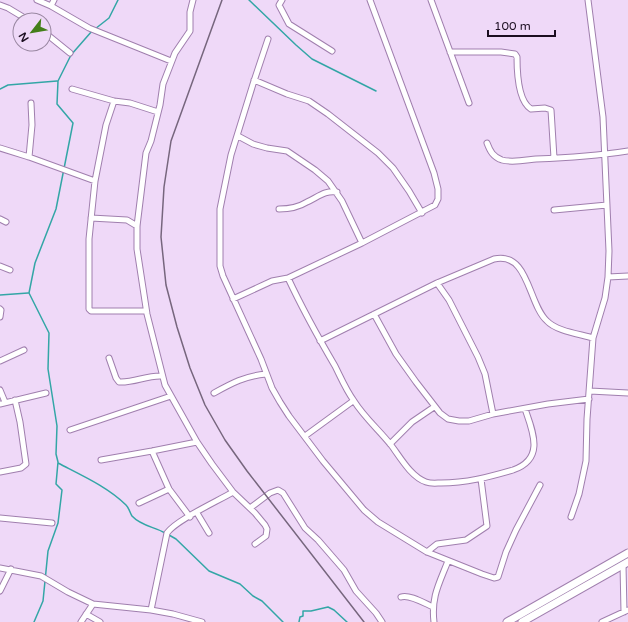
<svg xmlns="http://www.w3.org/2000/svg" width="628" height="622" viewBox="0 0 628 622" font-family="'Varela Round',sans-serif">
<rect width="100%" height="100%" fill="#efd9f8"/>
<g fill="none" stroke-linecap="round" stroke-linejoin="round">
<path stroke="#33a6a6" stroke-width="1.5" d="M249,0L296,45L312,59L376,91
M95,29L109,18L118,0
M0,89L8,85L57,81
M0,295L28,293
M58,463C81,475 108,487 126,505C129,508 130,513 132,516C141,526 155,527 165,533
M169,535L176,539L209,571L240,584L253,596L262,601L283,622
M34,622L43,601L48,551L58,523L62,490L56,484L58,462L56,454L57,426L48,369L49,333L29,293L35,263L56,209L73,123L57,104L58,81L71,55L92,31
M299,622L300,617L303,616V611H311L328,607L334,610L347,622"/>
<defs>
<path id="minor" d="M37,0L51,6L89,28L171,61
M193,0L190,12V31L175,53L163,84L160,105L151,141L146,153L137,226V249L147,314L165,385L197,442L212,464L233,492L255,513L265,525L267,529L266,536L255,544
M282,0L279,5L289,24L332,51
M431,0L469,103
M0,5L8,8L28,20
M51,6L54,0
M44,32L70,53
M268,39L253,84L231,155L220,209V266L223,276L261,359L272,388L280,402L289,416L323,461L364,510L378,522L427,552L482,574L494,578L498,577L506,552L516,530L540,485
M450,52H501L515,54L517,57C517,71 518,101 531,109L545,108L551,110L554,158
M254,80L287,94L309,101L328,114L378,153L393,168L409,191L422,213
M72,89L114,101L130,103L158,112
M114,101L106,125L95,181L89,239V309L91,311H146
M238,136L253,144L267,148L287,151L315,170L328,181L342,201L362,243
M487,143C490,151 493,157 502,160C512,163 526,160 536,159C567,158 597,156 628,151
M0,148L29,157L95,181
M29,157L32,125L31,103
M279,209C289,209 299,207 307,202C318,197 325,190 337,192
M554,210L607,205
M91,218L127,220L137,226
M0,219L6,222
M0,266L10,270
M608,277L628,276
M288,278C302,308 318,337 335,366C341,378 346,390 354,401C364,417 379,430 391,445C400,457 411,477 426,482C431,484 437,483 441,483C466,483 489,477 513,470C545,459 533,432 525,409
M437,283L449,300L478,357L485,374L493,414
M233,299L272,281L288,278L362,243L435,205L438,199V189L434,173L370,0
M0,309L1,310L0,317
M374,314L396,354L416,382L440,413L448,419L459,421H469L493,414L548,404L589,399
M320,341L437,283L494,259C529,251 528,304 547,321C556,331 580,334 593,338
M109,358L116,378L119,382C134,383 147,375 162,376
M0,361L24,350
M0,390L5,402
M590,391L628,393
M214,393C232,383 245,376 266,374
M0,404L46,393
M70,430L171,396
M305,436L353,401
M390,444L412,422L434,407
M152,451L169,489L190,517
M101,460L152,451L197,442
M0,472L21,468L26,464L20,422L15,400
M139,503L169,489
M250,508L270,493L278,490L283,493L305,528L318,540L344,570L356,591L376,613L382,622
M197,513L209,533
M571,517L579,494L586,461L587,419L593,338L605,298L608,277L609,251L603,117L588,0
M0,518L52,523
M427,552L437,544L466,540L487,526L481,479
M623,565L624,612
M0,568L41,576L68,592L93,604L151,610L173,614L202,622
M0,591L11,569
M401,597C409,594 424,603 433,607
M151,610L167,533C176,520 218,501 233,492
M86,614L100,622
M81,622L93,604
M434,622C431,597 439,584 448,561
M602,622L628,610"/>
<path id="secondary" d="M507,622L628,553
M522,622L628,562"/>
</defs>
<use href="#minor" stroke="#a07fae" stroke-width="7"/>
<use href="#secondary" stroke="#a07fae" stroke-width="9"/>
<use href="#minor" stroke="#fff" stroke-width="5"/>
<use href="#secondary" stroke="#fff" stroke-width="7"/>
<path stroke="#76667d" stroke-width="1.5" d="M222,0L171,141L164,187L161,237L166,285L177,327L190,368L205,405L225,440L247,471L364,622"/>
</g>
<g transform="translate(32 32) rotate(239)"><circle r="19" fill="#efd9f8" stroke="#9a88a2"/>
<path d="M0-3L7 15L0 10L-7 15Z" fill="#447f1a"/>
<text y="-6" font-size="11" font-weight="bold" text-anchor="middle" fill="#1b0e20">N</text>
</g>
<path d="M488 30v6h67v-6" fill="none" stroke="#1b0e20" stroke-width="2"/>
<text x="494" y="30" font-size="12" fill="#1b0e20" stroke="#efd9f8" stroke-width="3" paint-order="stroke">100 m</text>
</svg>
